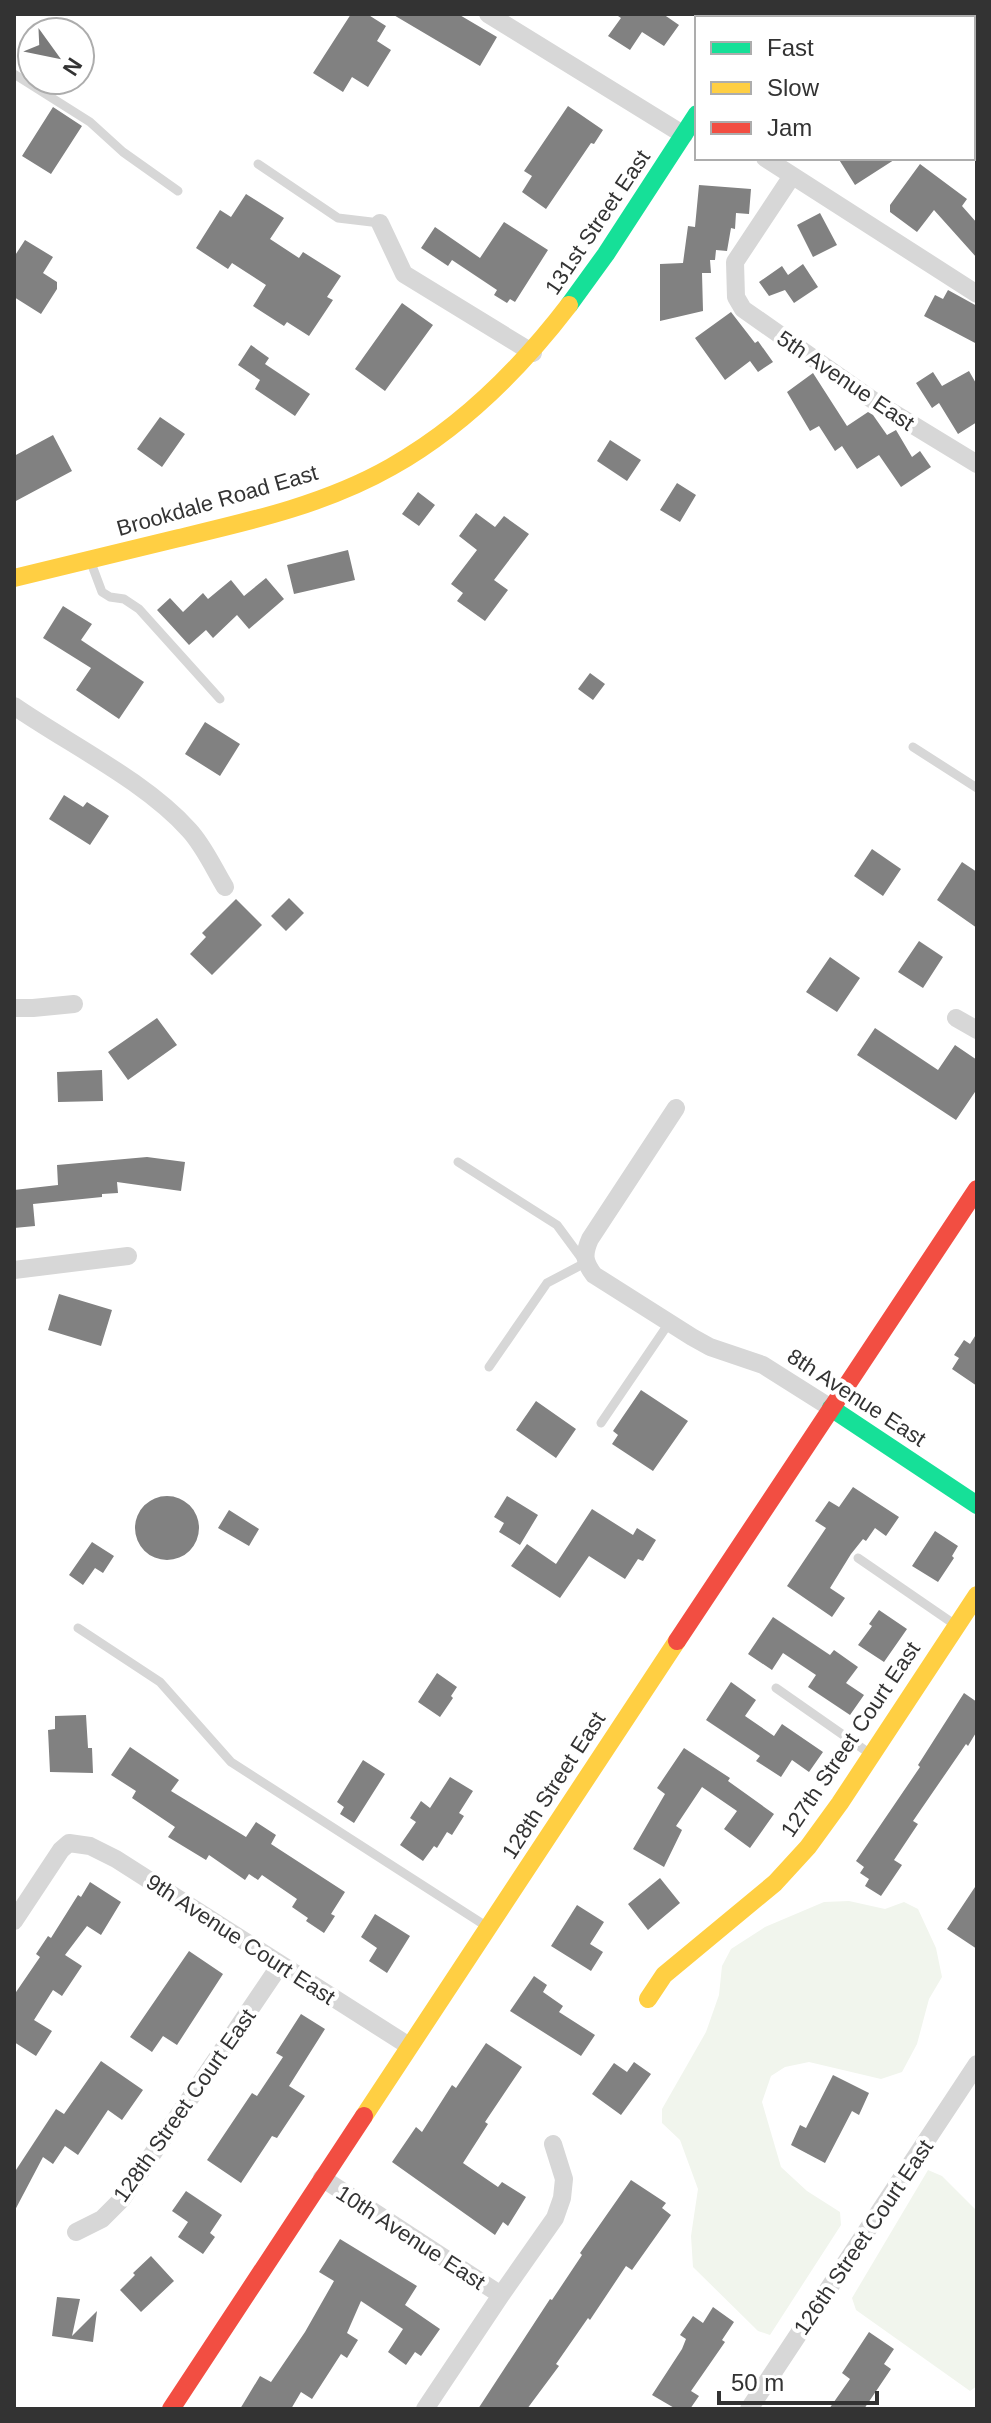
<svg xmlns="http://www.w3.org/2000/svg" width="991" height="2423" viewBox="0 0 991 2423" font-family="Helvetica,sans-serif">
<rect width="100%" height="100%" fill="#fff"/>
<path fill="#f1f5ed" d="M849,1901L885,1909L904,1902L918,1909L936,1948L942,1977L929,1999L917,2044L902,2072L881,2079L809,2062L785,2067L771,2076L762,2102L781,2167L807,2191L840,2212L841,2225L770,2335L758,2331L693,2267L691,2236L698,2189L680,2140L662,2123V2109L706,2032L719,1995L722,1966L731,1949L765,1927L824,1902Z
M928,2170L942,2176L977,2211V2386L970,2391L856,2310L852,2298Z"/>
<path fill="#818181" d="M351,14H367L386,26L377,41L391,50L368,87L352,77L343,92L313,73Z
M392,14H458L497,37L480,66Z
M615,14H663L679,25L664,46L642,32L630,50L608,36L621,18Z
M568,106L603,130L594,144L591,143L546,209L522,192L532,176L524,171Z
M53,107L82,126L51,174L22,156Z
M838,158H897L855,185Z
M920,164L967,199L962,206L977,223V258L934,210L917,232L890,212V205Z
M699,185L751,189L749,214L736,213L735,229L731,228L727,251L716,250L715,260H710L711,273H702L703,311L660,321V264L683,263L688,226L695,227Z
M246,194L284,218L270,239L299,258L303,252L341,276L327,297L333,300L309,336L287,322L284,326L253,306L266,285L232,263L228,269L196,248L220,210L231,217Z
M820,213L837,245L813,257L797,225Z
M504,222L548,250L515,302L510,299L507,303L494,295L497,290L452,260L448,266L421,248L435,227L480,258Z
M25,240L53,257L43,273L57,282V289L41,314L14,297V257Z
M803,264L818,287L794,303L785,290L769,296L759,282L782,266L788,275Z
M948,290L977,306V344L924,316L935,295L943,299Z
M402,303L433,325L385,391L355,369Z
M731,312L755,343L758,341L773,362L758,372L750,361L725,380L695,338Z
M251,345L269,358L265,364L310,394L295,416L255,389L260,380L238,365Z
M969,371L977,385V422L958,434L939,403L932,408L916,383L933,372L942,386Z
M813,373L847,426L868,412L873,415L887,435L896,430L912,457L920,451L931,467L901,487L879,455L857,469L842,446L835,451L819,426L810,431L787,392Z
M160,417L185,434L162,467L137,449Z
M53,435L72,471L14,502V456Z
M610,440L641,460L627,481L597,461Z
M677,483L696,495L680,522L660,510Z
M418,492L435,505L419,526L402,514Z
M476,513L495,527L504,516L529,534L494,580L508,590L485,621L457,601L463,593L451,584L477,550L459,536Z
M348,550L355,580L294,594L287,565Z
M266,578L284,599L249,629L237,615L213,638L206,630L189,645L157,610L170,598L183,612L203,593L208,599L231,580L244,596Z
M63,606L92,624L81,640L144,682L119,719L76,690L91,668L43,638Z
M590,673L605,684L593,700L578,689Z
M205,722L240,744L220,776L185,754Z
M64,795L83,807L87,802L109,816L90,845L49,819Z
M872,849L901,869L883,896L854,876Z
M962,862L977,872V928L937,900Z
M289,898L304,913L286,931L271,916Z
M236,899L262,925L212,975L190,954L206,937L202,933Z
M919,941L943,957L923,988L898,972Z
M830,957L860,978L837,1012L806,992Z
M157,1018L177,1045L128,1080L108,1052Z
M875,1028L938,1070L955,1045L977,1060V1089L956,1120L857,1055Z
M102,1070L103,1101L58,1102L57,1072Z
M147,1157L185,1162L181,1191L117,1182L118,1193L102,1194V1197L33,1204L35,1226L14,1228V1190L58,1185L57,1165Z
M59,1294L112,1310L101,1346L48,1330Z
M977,1333V1386L952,1369L959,1358L954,1355L964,1340L970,1344Z
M641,1390L688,1421L653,1471L612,1444L618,1435L613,1431Z
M536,1401L576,1429L556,1458L516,1430Z
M853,1487L899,1517L886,1536L875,1528L866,1541L863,1539L851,1554L830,1588L845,1598L832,1617L787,1586L826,1528L815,1521L829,1501L839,1507Z
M135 1528a32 32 0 1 1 64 0a32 32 0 1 1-64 0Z
M507,1496L538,1515L520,1545L499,1532L504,1523L494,1517Z
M592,1509L633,1535L637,1528L656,1540L643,1561L638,1559L625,1579L589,1556L560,1598L511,1566L527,1544L556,1564Z
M229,1510L259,1529L249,1546L218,1528Z
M935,1531L958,1546L952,1556L954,1558L938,1582L912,1566Z
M92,1542L114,1556L103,1573L95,1568L83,1585L69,1575Z
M879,1610L907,1629L884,1662L858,1645L872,1626L869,1624Z
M773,1617L830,1655L834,1650L858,1667L846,1683L864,1695L850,1715L808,1687L816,1675L783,1653L772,1670L748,1654Z
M437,1673L457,1687L451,1696L453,1698L440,1717L418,1702Z
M731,1682L756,1700L745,1716L774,1736L782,1724L823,1752L809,1772L792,1760L781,1777L756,1761L760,1756L706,1720Z
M964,1693L977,1702V1731L968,1746L966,1744L913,1821L918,1824L894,1860L902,1865L881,1896L865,1886L869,1879L860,1873L864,1867L856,1861L920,1767L918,1765Z
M86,1715L88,1748H92L93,1773L50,1772L48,1730L55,1729V1716Z
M130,1747L179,1780L171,1791L246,1837L256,1822L276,1835L271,1844L345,1892L331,1914L335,1916L324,1933L306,1921L308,1918L292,1907L297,1899L262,1875L258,1880L249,1874L245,1880L209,1855L206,1860L168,1837L175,1827L132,1798L136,1791L111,1775Z
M684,1748L730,1778L728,1781L774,1814L750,1848L724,1829L737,1811L702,1787L676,1826L682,1830L664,1867L633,1849L665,1794L657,1788Z
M363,1760L385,1774L354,1823L340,1814L344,1807L337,1802Z
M450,1777L473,1791L459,1813L464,1816L452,1835L447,1832L437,1848L434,1846L423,1861L400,1845L416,1822L410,1818L421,1801L430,1808Z
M660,1878L680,1903L648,1930L628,1904Z
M90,1882L121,1902L101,1935L87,1926L65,1955L82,1966L62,1996L53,1990L34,2020L52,2031L36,2056L14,2042V1995L40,1957L36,1954L48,1936L51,1938L78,1895L81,1897Z
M977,1884V1949L947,1929Z
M577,1905L604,1922L590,1944L603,1952L591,1971L551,1946Z
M375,1914L410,1936L387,1973L369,1961L377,1948L361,1937Z
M189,1951L223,1974L177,2045L163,2036L152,2052L130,2037Z
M534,1976L547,1985L543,1992L563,2006L559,2012L595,2035L581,2056L510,2011Z
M301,2014L325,2029L289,2086L305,2096L277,2138L272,2136L241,2183L207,2160L252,2093L257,2096L283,2057L276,2053Z
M486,2043L522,2067L485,2122L488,2124L463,2163L498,2187L502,2182L526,2197L508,2226L503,2222L495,2235L392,2162L416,2127L422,2132L452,2085L456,2088Z
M101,2061L143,2090L122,2120L108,2110L78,2155L65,2146L53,2164L43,2157L14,2212V2173L56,2109L64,2114Z
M634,2062L651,2074L621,2115L592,2094L614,2063L627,2072Z
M833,2075L869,2093L859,2115L852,2111L825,2163L791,2145L800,2125L806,2128Z
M631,2180L666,2203L662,2208L671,2215L632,2270L626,2266L590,2320L588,2318L556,2364L559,2366L527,2409H478L550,2299L552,2300L582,2255L580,2253Z
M186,2191L222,2215L210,2233L215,2237L203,2254L178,2237L188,2222L172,2211Z
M340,2239L417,2286L405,2305L440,2329L421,2356L415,2352L406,2365L388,2352L403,2329L361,2301L347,2333L358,2340L347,2358L341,2354L312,2399L301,2392L291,2409H240L260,2376L271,2382L305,2332L334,2281L319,2272Z
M151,2256L174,2281L141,2312L120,2290L135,2275L133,2273Z
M57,2297L80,2299L72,2336L97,2311L93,2342L52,2336Z
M713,2307L734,2322L722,2340L725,2342L691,2391L699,2396L690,2409H676L652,2395L682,2349L686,2339L680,2335L693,2316L703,2323Z
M869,2332L894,2349L884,2364L891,2369L864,2409H829L850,2379L842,2373Z"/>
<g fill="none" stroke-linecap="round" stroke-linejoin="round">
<path stroke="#d7d7d7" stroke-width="9" d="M14,74L90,122L123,152L178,191
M258,164L338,218L380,223
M90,560L102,592L110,597L124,599L139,609L220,699
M913,747L977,788
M458,1162L557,1225L585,1263L547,1283L489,1367
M601,1423L669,1323
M858,1558L954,1624
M78,1628L160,1682L231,1762L486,1926
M776,1688L869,1753"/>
<path stroke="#d7d7d7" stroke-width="18" d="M488,14L684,135
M869,14L875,18
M973,83L977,86
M765,158L977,294
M792,176L735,262L736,297L743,309L877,403L977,464
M380,223L404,274L533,353
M14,706C69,744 145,781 189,830C204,846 214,869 225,887
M14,1008H33L74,1004
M956,1018L977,1030
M676,1108L590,1239C583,1255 584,1262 594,1275L692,1337L710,1347L763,1365L831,1408
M14,1270L128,1256
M14,1921L61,1850L69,1843L90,1846L116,1859L409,2046
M322,2178L501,2295
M76,2232L102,2219L122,2199L280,1965
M425,2409L501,2295L555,2218L562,2198L564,2179L553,2144
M749,2409L977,2064"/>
<path stroke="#16e098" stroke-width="18" d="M758,18L761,14
M569,305L606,254L697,114
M831,1408L977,1505"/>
<path stroke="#ffcf43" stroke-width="18" d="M14,578C69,565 124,551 179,538C251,521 326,504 391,467C462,427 520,369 569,305
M648,1999L664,1975L775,1883L808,1847L840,1803L977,1595
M364,2116L677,1641"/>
<path stroke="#f24e42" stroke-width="18" d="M677,1641L977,1189
M171,2409L364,2116"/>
</g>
<g text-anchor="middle" stroke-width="8" stroke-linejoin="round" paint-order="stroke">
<g font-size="22" fill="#333" stroke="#fff">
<text transform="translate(597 222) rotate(-56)" y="8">131st Street East</text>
<text transform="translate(846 380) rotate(34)" y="8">5th Avenue East</text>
<text transform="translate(217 500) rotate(-16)" y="8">Brookdale Road East</text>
<text transform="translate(857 1397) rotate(33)" y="8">8th Avenue East</text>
<text transform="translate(850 1739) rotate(-56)" y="8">127th Street Court East</text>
<text transform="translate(553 1785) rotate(-57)" y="8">128th Street East</text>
<text transform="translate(241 1939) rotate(33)" y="8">9th Avenue Court East</text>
<text transform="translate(184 2105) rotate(-55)" y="8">128th Street Court East</text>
<text transform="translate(411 2237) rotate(33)" y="8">10th Avenue East</text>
<text transform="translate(863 2237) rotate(-56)" y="8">126th Street Court East</text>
</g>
</g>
<rect width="991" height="2423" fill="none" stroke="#333333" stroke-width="32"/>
<rect x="695" y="16" width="280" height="144" fill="#ffffff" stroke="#adadad" stroke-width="2"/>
<rect x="711" y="42" width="40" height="12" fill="#16e098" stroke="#adadad" stroke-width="2"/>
<text x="767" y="56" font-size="24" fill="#333333">Fast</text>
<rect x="711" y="82" width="40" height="12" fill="#ffcf43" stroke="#adadad" stroke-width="2"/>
<text x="767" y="96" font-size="24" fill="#333333">Slow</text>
<rect x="711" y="122" width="40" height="12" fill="#f24e42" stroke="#adadad" stroke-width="2"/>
<text x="767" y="136" font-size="24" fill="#333333">Jam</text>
<g transform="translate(56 56) rotate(123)"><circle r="38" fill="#ffffff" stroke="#adadad" stroke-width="2"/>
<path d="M0-6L14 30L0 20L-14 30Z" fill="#7a7a7a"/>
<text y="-12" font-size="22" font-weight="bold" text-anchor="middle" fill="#333333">N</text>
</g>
<path d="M719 2391v12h158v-12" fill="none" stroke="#333333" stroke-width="4"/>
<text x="731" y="2391" font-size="24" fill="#333333" stroke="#ffffff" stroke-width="6" paint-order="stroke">50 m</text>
</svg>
